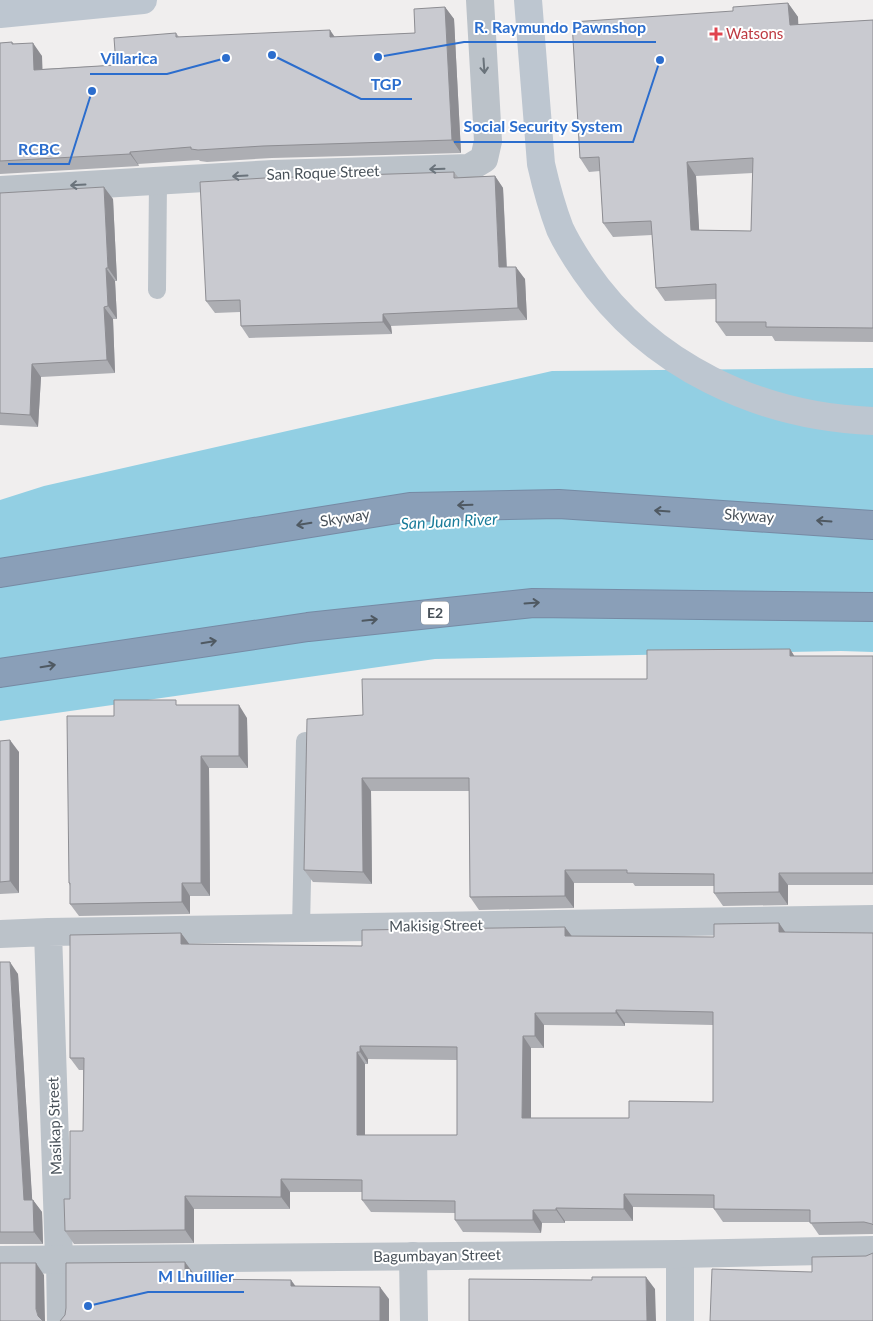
<svg xmlns="http://www.w3.org/2000/svg" width="873" height="1321" viewBox="0 0 873 1321" font-family="Lato,sans-serif">
<rect width="100%" height="100%" fill="#f0eeee"/>
<path fill="#92cfe3" d="M873,368V652L841,651L435,659L0,721V500L44,486L552,371Z"/>
<g fill="none" stroke-linecap="round" stroke-linejoin="round">
<defs>
<path id="motorway" d="M0,573L410,507L559,504L873,525
M0,673L308,627L533,603L873,607"/>
</defs>
<use href="#motorway" stroke="#768aa4" stroke-width="30"/>
<path stroke="#bbc2c9" stroke-width="18" d="M157,290L158,181
M301,928L305,741"/>
<path stroke="#bbc2c9" stroke-width="26" d="M59,1259L60,1321"/>
<path stroke="#bbc2c9" stroke-width="28" d="M0,190L273,174L469,168L484,159L488,141L480,0
M48,932L59,1259
M0,934L48,932L873,919
M413,1256L414,1321
M680,1321V1254"/>
<path stroke="#bbc2c9" stroke-width="28" d="M0,1260L680,1254L873,1250"/>
<path stroke="#bdc6d0" stroke-width="28" d="M528,0L541,164C546,186 552,208 560,229C567,244 576,258 585,271C650,366 760,417 873,421
M0,14L143,0"/>
<use href="#motorway" stroke="#8a9fb8" stroke-width="28"/>
</g>
<path fill="#adaeb3" fill-rule="evenodd" d="M788,3L798,17V25L873,20V342L775,341L772,336H726L716,322V299L665,301L656,288L652,235L613,237L603,223L600,171L589,172L580,158L733,11ZM753,173L751,231L699,230L696,176Z
M445,7L454,19L461,153L272,158L207,162L200,161L199,160L138,164L139,166L0,174V43L12,42L14,44L42,56V69L116,65L176,33L179,37H335L415,33Z
M454,172L458,177L495,176L503,188L507,267L525,279L527,320L391,326L392,334L249,338L241,326L240,312L215,313L206,301Z
M0,193L113,199L117,281H115L117,319H113L115,373L41,377L38,427L0,425Z
M790,649L794,656H873V885H788V905L723,906L714,893V886H635L633,883H574V908L479,910L470,897L469,791H371L372,884L313,882L304,870L363,715L647,679Z
M179,705L247,718L248,768H209L210,896H190V914L79,916L70,904V886L69,883L114,716Z
M0,741L19,752V893L0,894Z
M786,932L873,933V1234L819,1235L810,1222H723L714,1209V1208L633,1207V1221H565V1223H542L541,1233L463,1232L455,1220V1213L371,1212L362,1200V1192H290V1209H194V1243L74,1244L65,1231L70,1199L83,1131V1070H79L70,1058L181,933L189,944L362,946L571,936L714,937ZM625,1023L713,1025V1102L629,1118H531V1048H544V1025L625,1026ZM368,1059L457,1060V1135H365V1064H368Z
M0,962L18,974L32,1200H33L42,1212L43,1244H0Z"/>
<path fill="#8d8d92" d="M788,3L798,17L799,39L790,25Z
M445,7L454,19L461,153L452,140Z
M330,30L339,43L330,37Z
M33,43L42,56L43,82L34,70Z
M130,152L138,164L139,166L130,154Z
M687,162L696,176L700,244L691,230Z
M495,176L503,188L507,279L499,267Z
M104,187L113,199L117,281L108,268Z
M516,267L525,279L527,320L518,308Z
M106,268L115,281L117,319L108,306Z
M104,307L113,319L115,373L107,360Z
M383,314L391,326L392,334L383,322Z
M32,364L41,377L38,427L30,415Z
M790,649L798,662L790,656Z
M239,705L247,718L248,768L239,756Z
M10,740L19,752V893L10,881Z
M201,756L209,768L210,896L201,883Z
M362,778L371,791L372,884L363,872Z
M565,870L574,883V908L565,896Z
M779,873L788,885V905L779,892Z
M182,883L190,896V914L182,902Z
M779,923L788,936L779,932Z
M565,927L574,939L565,936Z
M181,933L190,945L181,944Z
M10,962L18,974L33,1212L24,1200Z
M616,1010L625,1023V1026L616,1013Z
M535,1013L544,1025V1048L535,1036Z
M523,1036L531,1048V1130L522,1118Z
M360,1046L368,1059V1064L360,1052Z
M357,1052L365,1064V1147L357,1135Z
M281,1179L290,1192V1209L281,1197Z
M624,1194L633,1207V1221L624,1209Z
M185,1196L194,1209V1243L185,1230Z
M33,1200L42,1212L43,1244L34,1232Z
M556,1208L565,1221V1223L556,1210Z
M533,1210L542,1223L541,1233L533,1220Z
M185,1262L194,1274V1292L185,1279Z
M36,1263L44,1275L45,1321H42L38,1316L36,1309Z
M646,1277L655,1289L656,1321H647Z
M291,1280L300,1292L291,1286Z
M380,1287L389,1299V1321H380Z"/>
<path fill="#c9cad0" stroke="#8d8d92" fill-rule="evenodd" d="M788,3L790,25L873,20V328L766,327V322H716V284L656,288L651,221L603,223L599,157L580,158L572,22L733,11V7ZM753,158L751,231L691,230L687,162Z
M445,7L452,140L263,146L198,150L191,149V147L130,152V154L0,161V43L12,42V44L33,43L34,70L116,65L114,38L176,33V37L330,30V37L415,33L414,9Z
M454,172V178L495,176L499,267H516L518,308L383,314V322L241,326L240,300L206,301L200,182L265,178Z
M104,187L108,268H106L108,306L104,307L107,360L32,364L30,415L0,413V193Z
M790,649V656H873V873H779V892L714,893V874L627,873V870H565V896L470,897L469,778H362L363,872L304,870L307,719L363,715L362,679H647V650Z
M114,700H176V705H239V756H201V883H182V902L70,904V883H69L67,716H114Z
M10,740V881L0,882V741Z
M779,923V932L873,933V1225L872,1224L864,1222L810,1223V1210L714,1209V1195L624,1194V1209L556,1208V1210H533V1220H455V1201L362,1200V1180L281,1179V1197L185,1196V1230L65,1231L64,1199H70V1131H83L84,1058H70V935L181,933V944L362,946V930L565,927V936L714,937V924ZM616,1010L713,1012V1102L629,1101V1118H522L523,1036H535V1013H616ZM360,1046L457,1047V1135H357V1052H360Z
M0,962H10L24,1200H33L34,1232H0Z
M873,1253V1321H710L712,1269L812,1272V1257L866,1256Z
M185,1262V1279L291,1280V1286L380,1287V1321H60L65,1315L66,1308V1263Z
M0,1263H36V1309L38,1316L43,1321H0Z
M592,1277H646L647,1321H469V1279L592,1280Z"/>
<defs><path id="oneway-shaft" d="M-6 0H5M1.5-3L5.5 0L1.5 3" fill="none" stroke-width="1.6" stroke-linecap="round" stroke-linejoin="round" transform="scale(1.25)"/></defs>
<g stroke="#6a737b">
<use href="#oneway-shaft" transform="translate(484 66) rotate(86)"/>
<use href="#oneway-shaft" transform="translate(437 169) rotate(178)"/>
<use href="#oneway-shaft" transform="translate(240 176) rotate(177)"/>
<use href="#oneway-shaft" transform="translate(78 185) rotate(177)"/>
</g>
<g stroke="#4f5962">
<use href="#oneway-shaft" transform="translate(465 505) rotate(178)"/>
<use href="#oneway-shaft" transform="translate(662 511) rotate(-176)"/>
<use href="#oneway-shaft" transform="translate(824 521) rotate(-176)"/>
<use href="#oneway-shaft" transform="translate(304 524) rotate(171)"/>
<use href="#oneway-shaft" transform="translate(532 603) rotate(-4)"/>
<use href="#oneway-shaft" transform="translate(370 620) rotate(-6)"/>
<use href="#oneway-shaft" transform="translate(209 642) rotate(-9)"/>
<use href="#oneway-shaft" transform="translate(48 666) rotate(-9)"/>
</g>
<path fill="#e0444e" stroke="#fff" stroke-width="2" d="M713.5 26.5h5v5h5v5h-5v5h-5v-5h-5v-5h5z"/>
<g text-anchor="middle" stroke-width="4" stroke-linejoin="round" paint-order="stroke">
<rect fill="#fff" stroke="#7f858b" stroke-width="1" x="421" y="601.5" width="28" height="23" rx="4"/>
<g font-size="14" font-weight="bold" fill="#485159">
<text x="435" y="618">E2</text>
</g>
<g font-size="15" fill="#be3a42" stroke="#fff" text-anchor="start">
<text x="726" y="39">Watsons</text>
</g>
<g font-size="15" fill="#485159" stroke="#fff">
<text transform="translate(323 173) rotate(-2)" y="5">San Roque Street</text>
<text transform="translate(749 516) rotate(4)" y="5">Skyway</text>
<text transform="translate(345 518) rotate(-9)" y="5">Skyway</text>
<text transform="translate(436 926) rotate(-1)" y="5">Makisig Street</text>
<text transform="translate(55 1126) rotate(-92)" y="5">Masikap Street</text>
<text transform="translate(437 1256) rotate(-1)" y="5">Bagumbayan Street</text>
</g>
<g font-size="16" font-style="italic" fill="#1a7c9a" stroke="#fff">
<text transform="translate(449 521) rotate(-3)" y="6">San Juan River</text>
</g>
</g>
<path fill="none" stroke="#2b6dcd" stroke-width="2" d="M378 57L464 42H656M226 58L167 74H90M272 55L361 99H412M660 60L633 142H454M92 91L69 164H8M88 1306L148 1292H244"/>
<g fill="#2b6dcd" stroke="#fff" stroke-width="2">
<circle cx="378" cy="57" r="5"/>
<circle cx="226" cy="58" r="5"/>
<circle cx="272" cy="55" r="5"/>
<circle cx="660" cy="60" r="5"/>
<circle cx="92" cy="91" r="5"/>
<circle cx="88" cy="1306" r="5"/>
</g>
<g font-size="16" text-anchor="middle" font-weight="bold" fill="#2b6dcd" stroke="#fff" stroke-width="4" stroke-linejoin="round" paint-order="stroke">
<text x="560" y="33">R. Raymundo Pawnshop</text>
<text x="129" y="64">Villarica</text>
<text x="386" y="90">TGP</text>
<text x="543" y="132">Social Security System</text>
<text x="39" y="155">RCBC</text>
<text x="196" y="1282">M Lhuillier</text>
</g>
</svg>
